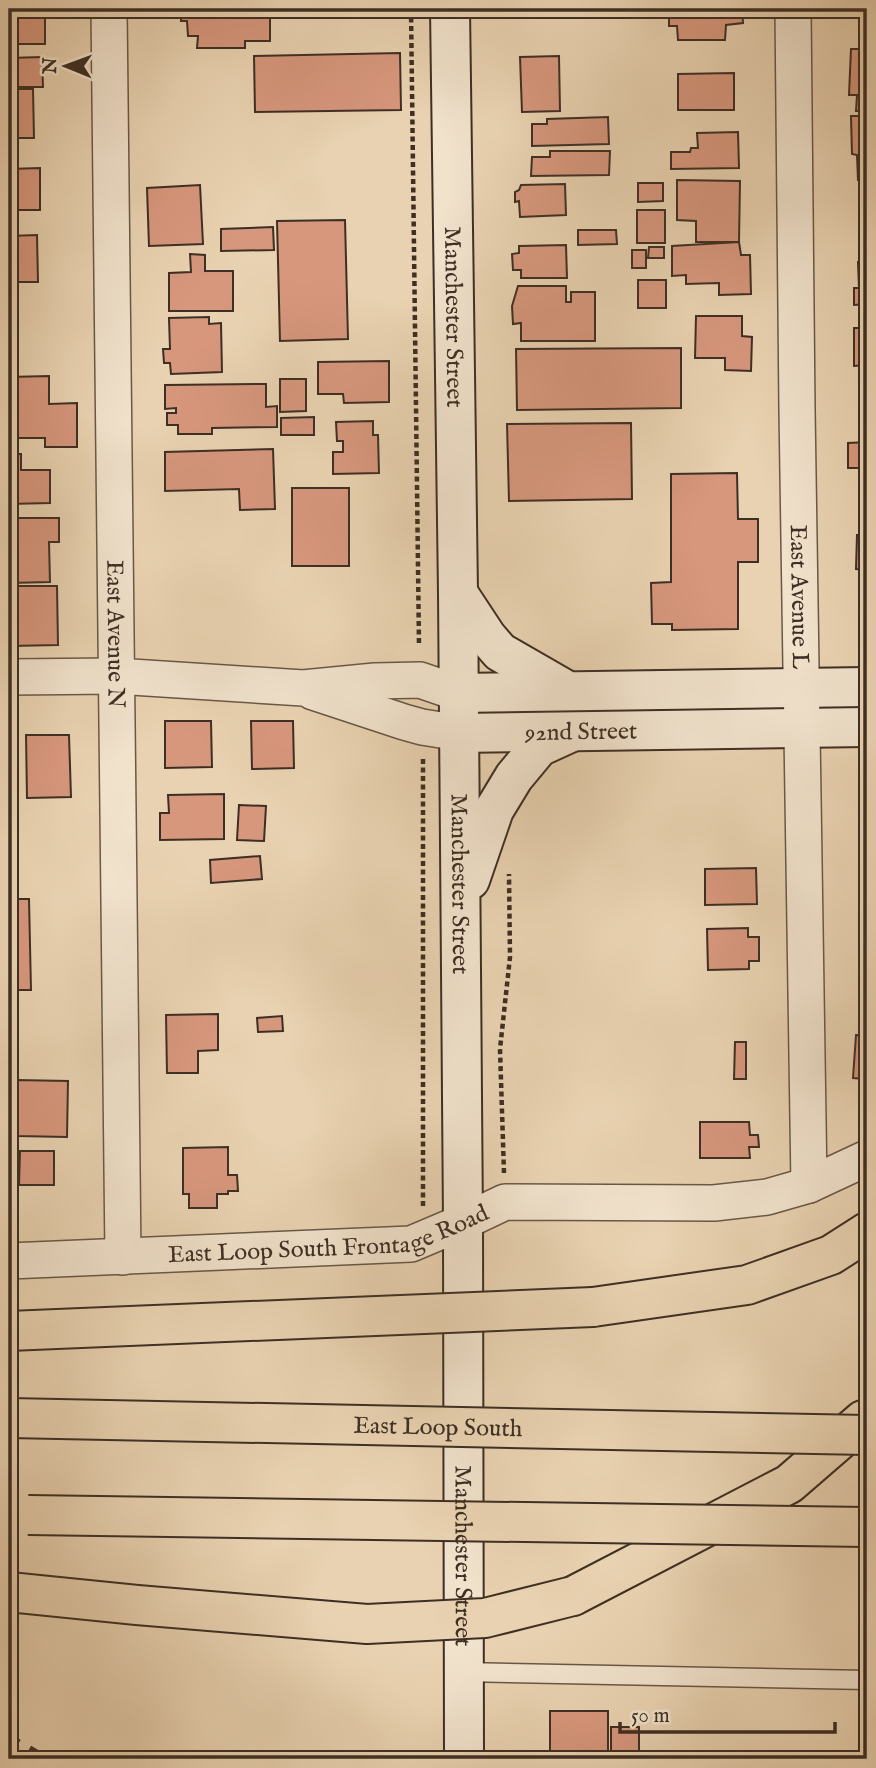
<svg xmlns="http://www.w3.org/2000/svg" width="876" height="1768" viewBox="0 0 876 1768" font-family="'IM FELL English',serif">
<rect width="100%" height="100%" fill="#e9d2b1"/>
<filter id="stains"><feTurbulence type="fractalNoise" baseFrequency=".00286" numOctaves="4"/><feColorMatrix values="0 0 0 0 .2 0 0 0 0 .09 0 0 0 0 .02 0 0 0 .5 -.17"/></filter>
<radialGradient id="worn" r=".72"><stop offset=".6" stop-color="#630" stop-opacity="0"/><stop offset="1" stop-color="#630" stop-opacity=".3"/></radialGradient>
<path fill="#d7977d" stroke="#3e2f24" stroke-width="2" d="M9,9H45V44H9Z
M181,9H270V41H245V48H197L198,36H188L187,21H181Z
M669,9H742L743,23L726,25L725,40H678L677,26H669Z
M860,9H867V36V30H861Z
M851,49H867V111H856L857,95H849Z
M400,53L401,110L255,112L254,56Z
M559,56L560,111L522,112L520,57Z
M42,57L43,87H9V58Z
M734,73V110H678V74Z
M9,89H33L34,138H9Z
M851,116H867V180H858L857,155L852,154Z
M608,117L609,144L532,146V124H547V119Z
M738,132L739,168L671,169V152H690L691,148H698L697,133Z
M550,151H610L609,175L531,176L532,157H550Z
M40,168V210H9V169Z
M677,180L740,181L739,242H696V221L677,220Z
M638,183H663V201L638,202Z
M565,184L566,215L520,217L519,201L515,202V192L519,190L521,185Z
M200,185L203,244L149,246L147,188Z
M637,210H665V243H637Z
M345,220L348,339L280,341L277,221Z
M273,227L274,250L221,251V229Z
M578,230H616L617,244L578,245Z
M37,235L38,282H9V236Z
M739,242L741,255H750L751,294L719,295V283L686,284V275L672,276V246Z
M566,245L567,278H521V270H513L512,254L519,253V246Z
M649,247H664V258H648Z
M632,250H646V268H632Z
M190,254L205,255V271H233V311H169V273L191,272Z
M858,262H867V304L854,305V288H859Z
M638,280H666V308H638Z
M518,286H566V302H571V292H595V341H521V323L513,324L512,306Z
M859,309H867V365L854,366V328H859Z
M696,316H742V336L752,337L751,371L725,370V358H695Z
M209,317V324L221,323L222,372L171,374L170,363H164L163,349H170L169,318Z
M681,348V408L517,410L516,349Z
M389,361V402L344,403L343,394H318V362Z
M49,376V404L77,403V447H45V438H9V377Z
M280,379H306V411L280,412Z
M266,384V407L277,406V427L212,428V434H178V425H167V413H176V408L165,409V385Z
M314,417V435H281V418Z
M373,421V435H378L379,473L333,474V452H343V441H337L336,422Z
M631,423L632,499L509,501L507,424Z
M867,442V481H860L861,468H848V443Z
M273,449L275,509L240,510L239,489L165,491V452Z
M9,454H21V470H50V503L9,504Z
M737,473L738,519H758V562H738V629L672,630V624H652L651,583L671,582V474Z
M292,488H349V566H292Z
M9,518H59V542H49L50,582L9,583Z
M857,535H867V570L856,569Z
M10,586H57L58,645L11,646V636H9Z
M165,721H211L212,767L165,768Z
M251,721H293L294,768L252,769Z
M9,726H14L15,791H9Z
M26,735H69L71,797L27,798Z
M862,787H867V828H862Z
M224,794V839L160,840V813H169L168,795Z
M239,805L266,806L264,841L237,840Z
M260,856L262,879L211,883L210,860Z
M756,868L757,904L705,905V869Z
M9,899H29L31,990H9Z
M748,928V937H759V961H749V969L708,970L707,929Z
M218,1014V1050L198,1051V1073H167L166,1015Z
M282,1016L283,1031L258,1032L257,1018Z
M856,1035L867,1036V1093H864L865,1079L853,1078Z
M735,1042H746V1079H734Z
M17,1080L68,1081L67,1137L17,1136Z
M700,1122H749L750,1135H758L759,1147H749L750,1158H700Z
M228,1147V1175H237L238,1191H228V1194H217V1208H189V1194H183V1148Z
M20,1151H54V1185H19Z
M550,1711H608V1759H550Z
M611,1727H639V1759H611Z"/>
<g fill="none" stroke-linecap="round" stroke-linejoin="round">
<defs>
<path id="lane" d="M463,1672L867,1680"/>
<g id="street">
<path id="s1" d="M109,9L123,1257"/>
<path id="s2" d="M793,9L797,409L809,1185"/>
<path d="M9,677L116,676L303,688L375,681L420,680L458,693"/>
<path d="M313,692L404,722L422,727L460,733"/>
<path id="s3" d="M9,1261L411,1244L463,1222L505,1202L714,1203L767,1197L809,1185L867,1158"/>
</g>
<g id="secondary">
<path id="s4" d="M450,9L458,593L463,1222L464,1759"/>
<path d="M458,593L487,637L500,652L566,690"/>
<path d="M458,693L867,687"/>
<path id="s5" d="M460,733L867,727"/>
<path d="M470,880L494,810L514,777L539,747L572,732"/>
</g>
<path id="highway" d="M593,1307L747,1285L831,1255L867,1232
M573,1596L789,1484L863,1420"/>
</defs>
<use href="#lane" stroke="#695847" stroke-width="21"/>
<use href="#street" stroke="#695847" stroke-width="38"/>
<use href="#secondary" stroke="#3e2f24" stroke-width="42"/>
<use href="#highway" stroke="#3e2f24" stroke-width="42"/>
<path stroke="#3e2f24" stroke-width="4.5" stroke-dasharray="5 3.5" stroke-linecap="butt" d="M411,9L419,646
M423,759V1206
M504,1173L500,1049L510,957L509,874"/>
<use href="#lane" stroke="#f1e2cc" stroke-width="18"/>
<use href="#street" stroke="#f1e2cc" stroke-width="35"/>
<use href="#secondary" stroke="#f1e2cc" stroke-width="38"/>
<use href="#highway" stroke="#e9d2b1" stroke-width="38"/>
<path stroke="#3e2f24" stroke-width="5" stroke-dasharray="12 12" stroke-linecap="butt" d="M9,1736L49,1759"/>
<defs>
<g id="highway-bridge">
<path d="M9,1331L593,1307"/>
<path id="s6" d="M9,1418L867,1435"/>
<path d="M28,1515L867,1527"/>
<path d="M9,1592L137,1605L367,1624L485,1618L573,1596"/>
</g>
</defs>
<use href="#highway-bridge" stroke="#3e2f24" stroke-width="42" stroke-linecap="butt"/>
<use href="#highway-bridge" stroke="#e9d2b1" stroke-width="38"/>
</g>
<g text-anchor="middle" stroke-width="6" stroke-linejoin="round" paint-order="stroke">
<g font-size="24" fill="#3e2f24" stroke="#f1e2cc">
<text dy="8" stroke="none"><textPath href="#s4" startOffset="308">Manchester Street</textPath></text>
<text dy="8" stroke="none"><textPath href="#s2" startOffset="588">East Avenue L</textPath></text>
<text dy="8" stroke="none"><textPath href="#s1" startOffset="625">East Avenue N</textPath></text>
<text dy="8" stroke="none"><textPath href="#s5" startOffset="121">92nd Street</textPath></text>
<text dy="8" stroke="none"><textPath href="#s4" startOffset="875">Manchester Street</textPath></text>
<text dy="8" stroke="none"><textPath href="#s3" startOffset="322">East Loop South Frontage Road</textPath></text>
<text dy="8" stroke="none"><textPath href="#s6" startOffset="429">East Loop South</textPath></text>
<text dy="8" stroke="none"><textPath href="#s4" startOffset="1547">Manchester Street</textPath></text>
</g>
</g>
<rect width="876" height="1768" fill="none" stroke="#e9d2b1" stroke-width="35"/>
<rect x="10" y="10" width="855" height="1747" fill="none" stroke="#3e2f24" stroke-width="3.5"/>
<rect x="18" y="18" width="841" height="1733" fill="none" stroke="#3e2f24" stroke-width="2"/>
<g transform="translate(66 66) rotate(271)" stroke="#f1e2cc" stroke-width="5" paint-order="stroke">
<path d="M0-5L12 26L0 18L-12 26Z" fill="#3e2f24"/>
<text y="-10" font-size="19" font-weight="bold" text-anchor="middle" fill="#3e2f24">N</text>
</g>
<path d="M620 1722v10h215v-10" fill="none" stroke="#3e2f24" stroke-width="3.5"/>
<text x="631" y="1722" font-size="21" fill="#3e2f24" stroke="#f1e2cc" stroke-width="5" paint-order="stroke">50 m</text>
<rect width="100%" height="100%" filter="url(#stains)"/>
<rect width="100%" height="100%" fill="url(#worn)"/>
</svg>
